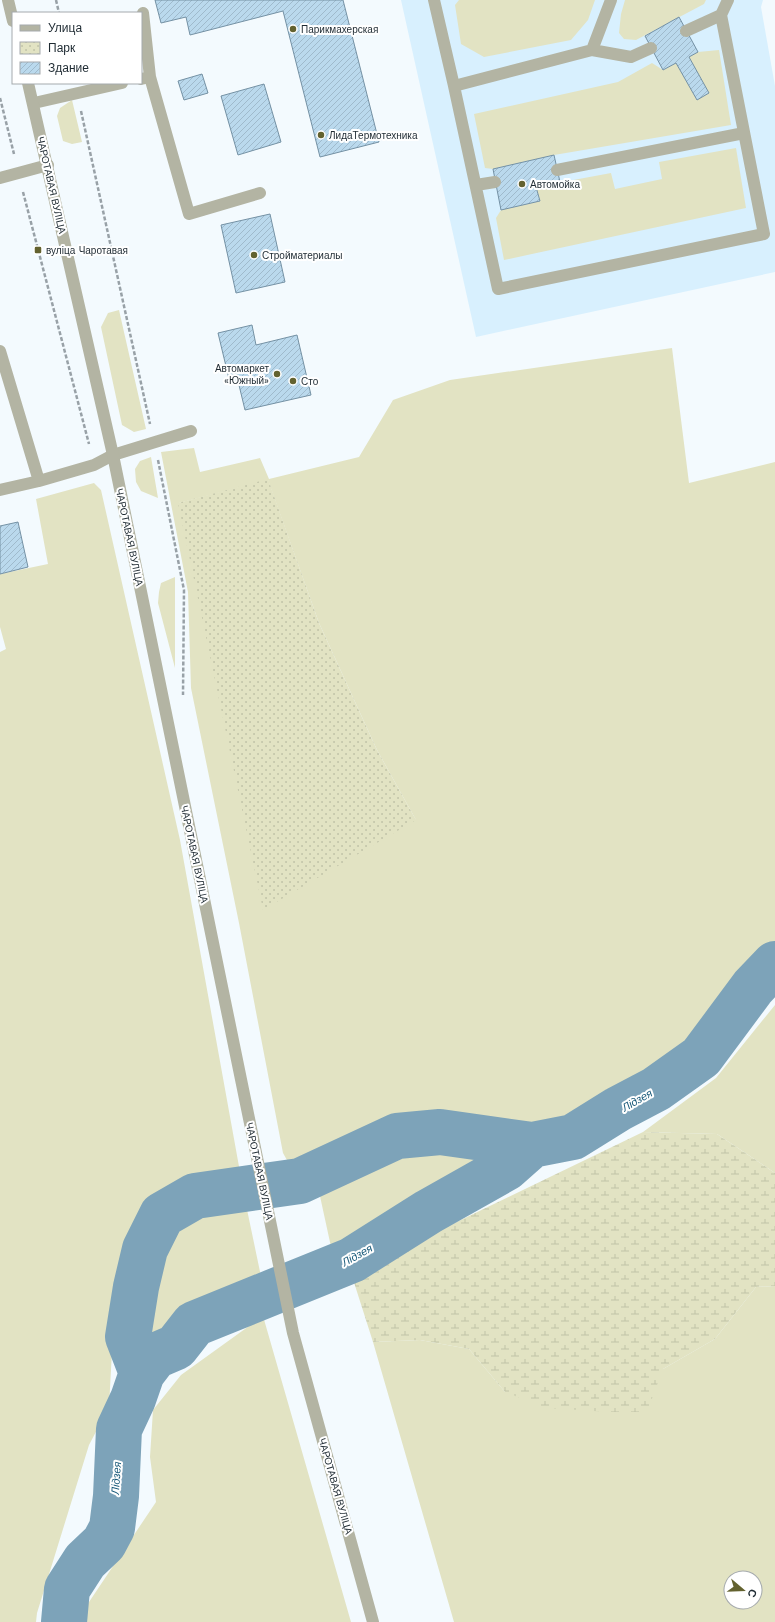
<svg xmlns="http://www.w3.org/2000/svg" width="775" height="1622" viewBox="0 0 775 1622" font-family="'Work Sans',sans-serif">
<defs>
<pattern id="wetland-marsh" width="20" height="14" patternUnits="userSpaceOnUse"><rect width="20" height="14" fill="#e2e3c3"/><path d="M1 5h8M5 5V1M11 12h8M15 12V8" fill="none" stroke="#c1c3a8"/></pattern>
<pattern id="park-dots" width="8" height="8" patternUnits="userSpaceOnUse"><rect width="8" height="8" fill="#e2e3c3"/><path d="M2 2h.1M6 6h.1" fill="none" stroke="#c1c3a8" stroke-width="1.8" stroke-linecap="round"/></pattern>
<pattern id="building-hatch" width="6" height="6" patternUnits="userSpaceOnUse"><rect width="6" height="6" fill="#bad9ed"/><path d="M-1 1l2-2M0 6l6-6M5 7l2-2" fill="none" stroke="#9fbacc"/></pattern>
</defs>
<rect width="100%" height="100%" fill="#f3fafe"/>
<path fill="#d8f0fe" d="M401,0H763L761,7L775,86V272L476,337Z"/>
<path fill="#e2e3c3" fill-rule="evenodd" d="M459,0H595L588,20L571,40L484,57L461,44L455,5Z
M625,0H706L704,4L636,40L624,39L619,33L621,14Z
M719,50L731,125L554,155L493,169L485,168L474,114L618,82L652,63L663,70L698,52Z
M72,100L82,142L72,144L63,141L57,116L60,108Z
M736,148L746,208L504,260L496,218L501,210L540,201L536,187L611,173L615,189L662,179L659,162Z
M119,310L146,429L134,432L122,425L101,327L108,313Z
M672,348L689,483L775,462V957L751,976L692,1049L638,1088L569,1126L532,1135L401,1119L319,1154L293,1171L283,1153L239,923L191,688L188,592L161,452L194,448L200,472L260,458L269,479L359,457L393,400L450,380ZM268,480L319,623L377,750L416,820L179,503Z
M151,457L158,498L141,491L136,482L135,469L140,461Z
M94,483L101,490L180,840L240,1172L205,1174L170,1193L142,1214L124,1283L112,1351L109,1407L89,1445L37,1613L36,1622H0V652L6,649L0,627V574L48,564L36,499Z
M175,577V668L158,603L159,592L161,583Z
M775,1005V1173L717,1134L643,1132L716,1078Z
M472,1149L500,1163L333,1256L318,1187L406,1156Z
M245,1200L263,1286L190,1320L172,1341L153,1352L144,1361L136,1335L153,1250L168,1218L198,1205Z
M775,1286V1622H454L373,1342L420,1340L469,1349L505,1392L663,1369L715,1339L756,1287ZM731,1578H755V1602H731Z
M263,1316L351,1622H86L87,1605L156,1502L150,1457L153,1410L181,1375Z"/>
<path fill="url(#wetland-marsh)" d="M643,1132L717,1134L775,1173V1286L756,1287L715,1339L663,1369L647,1412H610L546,1408L505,1392L469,1349L420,1340L373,1342L351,1273Z"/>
<path fill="url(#park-dots)" d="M268,479L319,623L377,750L416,820L263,910L178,503Z"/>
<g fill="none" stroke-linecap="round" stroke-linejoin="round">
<path stroke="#7da3b9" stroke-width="46" d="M142,1373L128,1337L136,1287L145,1249L162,1215L195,1196L300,1181L397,1136L440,1132L532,1145
M64,1622L67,1589L85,1561L104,1543L112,1528L116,1496L119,1429L133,1399L142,1373L155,1356L176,1347L194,1324L352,1260L428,1212L506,1168L532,1145L573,1137L618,1109L656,1089L701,1057L753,987L775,964"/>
</g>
<path fill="url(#building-hatch)" stroke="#7491a4" d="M155,0H343L379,142L320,157L283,11L190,35L186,17L161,23Z
M679,17L698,52L689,57L709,93L697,100L676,63L663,70L645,36Z
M202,74L208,93L184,100L178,81Z
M264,84L281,142L238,155L221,96Z
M554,155L560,182L536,187L540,201L501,210L493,169Z
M270,214L285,282L236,293L221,225Z
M252,325L256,345L297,335L311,395L245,410L238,381L230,383L218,333Z
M18,522L28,567L0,574V526Z"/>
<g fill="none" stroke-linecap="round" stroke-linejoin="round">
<path stroke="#98a1a7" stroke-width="2.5" stroke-dasharray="4 2" stroke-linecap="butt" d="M56,0L59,13
M0,98L14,154
M81,111L150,424
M23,192L89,444
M158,460L184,590L183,695"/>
<path stroke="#b3b4a3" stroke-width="12" d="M434,0L454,86L592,50L631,57L651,48
M143,13L150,77
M686,31L721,15L728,0
M592,50L611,0
M141,79L150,77L189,214L260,193
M454,86L498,289L764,234L721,15
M34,103L122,83
M557,170L744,133
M0,178L48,165
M476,185L495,182
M0,351L39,481L94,465L113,455L191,431
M0,490L39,481"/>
<path stroke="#b3b4a3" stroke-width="12" d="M8,0L13,21
M28,83L113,455L293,1333L373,1622"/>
</g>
<g fill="#63622f" stroke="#fff" stroke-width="1.5">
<circle cx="293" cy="29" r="4"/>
<circle cx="321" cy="135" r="4"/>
<circle cx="522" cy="184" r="4"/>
<rect x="34" y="246" width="8" height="8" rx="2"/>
<circle cx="254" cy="255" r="4"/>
<circle cx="277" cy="374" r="4"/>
<circle cx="293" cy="381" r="4"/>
</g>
<g text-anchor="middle" stroke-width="4" stroke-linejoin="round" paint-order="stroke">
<g font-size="10" fill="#1e2a32" stroke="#fff" text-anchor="start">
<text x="301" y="33">Парикмахерская</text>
<text x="329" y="139">ЛидаТермотехника</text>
<text x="530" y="188">Автомойка</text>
<text x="46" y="254">вуліца Чаротавая</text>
<text x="262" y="259">Стройматериалы</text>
<text x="269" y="372" text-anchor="end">Автомаркет<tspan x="269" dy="12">«Южный»</tspan></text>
<text x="301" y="385">Сто</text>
</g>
<g font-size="10" fill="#1e2a32" stroke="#fff">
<text transform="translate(52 185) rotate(77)" y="4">ЧАРОТАВАЯ ВУЛІЦА</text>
<text transform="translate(130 537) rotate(78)" y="4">ЧАРОТАВАЯ ВУЛІЦА</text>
<text transform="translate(195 854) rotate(78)" y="4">ЧАРОТАВАЯ ВУЛІЦА</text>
<text transform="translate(260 1171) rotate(78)" y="4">ЧАРОТАВАЯ ВУЛІЦА</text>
<text transform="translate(336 1486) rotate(74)" y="4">ЧАРОТАВАЯ ВУЛІЦА</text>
</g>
<g font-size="11" font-style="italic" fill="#185979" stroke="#fff">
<text transform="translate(637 1100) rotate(-30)" y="4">Лідзея</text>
<text transform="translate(357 1255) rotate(-29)" y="4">Лідзея</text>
<text transform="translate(116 1478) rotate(-86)" y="4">Лідзея</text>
</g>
</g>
<rect x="12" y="12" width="130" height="72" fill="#ffffff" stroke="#a5aaad"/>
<rect x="20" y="25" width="20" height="6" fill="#b3b4a3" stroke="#a5aaad"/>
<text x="48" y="32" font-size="12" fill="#1e2a32">Улица</text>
<rect x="20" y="42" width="20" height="12" fill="url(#park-dots)" stroke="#a5aaad"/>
<text x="48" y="52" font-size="12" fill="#1e2a32">Парк</text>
<rect x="20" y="62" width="20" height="12" fill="url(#building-hatch)" stroke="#a5aaad"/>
<text x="48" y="72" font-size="12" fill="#1e2a32">Здание</text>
<g transform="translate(743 1590) rotate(109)"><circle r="19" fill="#ffffff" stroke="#a5aaad"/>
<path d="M0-3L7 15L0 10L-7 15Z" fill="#63622f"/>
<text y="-6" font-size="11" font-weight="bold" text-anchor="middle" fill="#1e2a32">С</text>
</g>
</svg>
